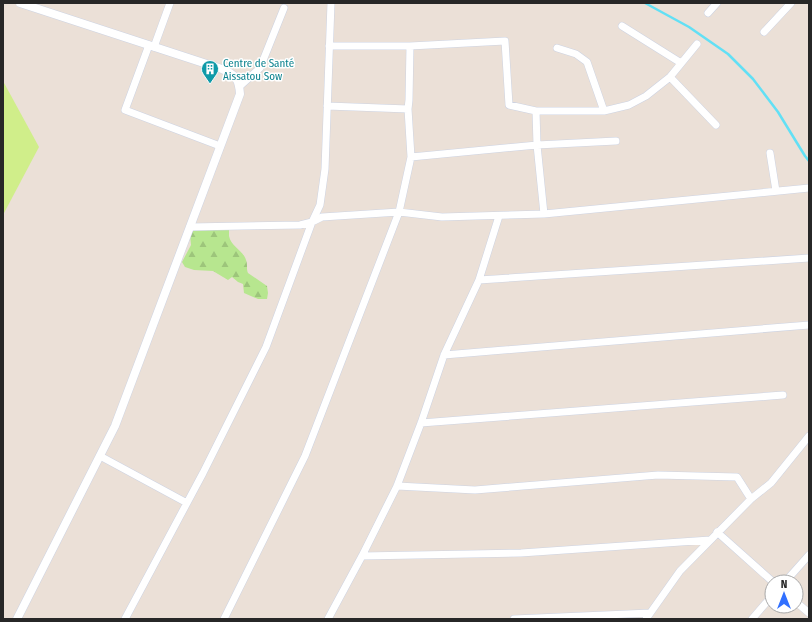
<svg xmlns="http://www.w3.org/2000/svg" width="812" height="622" viewBox="0 0 812 622" font-family="'Fira Sans Condensed',sans-serif">
<defs>
<pattern id="forest-firs" width="22" height="20" patternUnits="userSpaceOnUse"><rect width="22" height="20" fill="#b7e68f"/><path d="M5 1l3.5 6h-7zM16 11l3.5 6h-7z" fill="#9dc57b"/></pattern>
</defs>
<rect width="100%" height="100%" fill="#ebe0d7"/>
<path fill="url(#forest-firs)" d="M198,225L229,226C229,229 229,233 229,236C231,247 243,250 246,260C248,265 246,269 248,273L267,286L268,293L267,299H258L244,293L243,284L238,282L232,277L228,280L213,271L194,270L185,267L182,262L191,245L190,235Z"/>
<path fill="#d0ee8a" d="M3,81L39,147L3,215Z"/>
<g fill="none" stroke-linecap="round" stroke-linejoin="round">
<path stroke="#62e0f5" stroke-width="2.5" d="M645,3L689,27L728,54L753,79L778,112L805,156L809,161"/>
<defs>
<path id="minor" d="M708,13L717,3
M622,26L681,63
M764,32L791,3
M149,45L125,110L220,146
M329,46H410L505,41L509,105L536,111H604L629,105L646,96L670,77L697,44
M154,47L170,3
M557,48L576,54L587,62L604,111
M670,77L716,125
M240,86L260,68L284,8
M327,106L408,109
M536,111L537,145L544,214
M770,153L776,191
M411,157L537,145L616,141
M190,227L300,225L312,222L322,217L399,212L442,217L544,214L809,188
M479,280L809,258
M444,355L809,325
M421,423L783,395
M100,456L187,503
M397,486L475,490L658,475L737,477L751,499
M717,532L773,582
M362,556L521,553L710,540
M785,582L809,555
M796,602L809,613
M125,619L203,473L266,347L312,222L320,205L325,169L331,3
M224,619L305,456L399,212L411,157L408,109L409,100L410,46
M328,619L362,556L397,486L421,423L444,355L479,280L499,216
M514,619L650,613
M646,619L680,571L751,499L771,483L809,436
M752,619L772,596"/>
<path id="tertiary" d="M17,619L115,426L240,94C239,79 236,75 222,69L20,3"/>
</defs>
<use href="#minor" stroke="#cdd3e2" stroke-width="8"/>
<use href="#tertiary" stroke="#cdd3e2" stroke-width="9"/>
<use href="#minor" stroke="#fff" stroke-width="7"/>
<use href="#tertiary" stroke="#fff" stroke-width="8"/>
</g>
<defs>
<symbol id="building-pin" viewBox="-11 -11 22 30"><path d="M0 17L-7.5 6A9.5 9.5 0 1 1 7.5 6Z" fill="#0f9aa8" stroke="#fff"/><path d="M-4-6H4V6H1V3H-1V6H-4ZM-2.5-4.3h1.7v1.8h-1.7ZM.8-4.3h1.7v1.8H.8ZM-2.5-1h1.7V.8h-1.7ZM.8-1h1.7V.8H.8Z" fill="#fff"/></symbol>
</defs>
<g fill-rule="evenodd">
<use href="#building-pin" x="200" y="59" width="20" height="27"/>
</g>
<g text-anchor="middle" stroke-width="3" stroke-linejoin="round" paint-order="stroke">
<g font-size="11" fill="#0d838f" stroke="#fff" text-anchor="start">
<text x="223" y="67">Centre de Santé<tspan x="223" dy="13">Aissatou Sow</tspan></text>
</g>
</g>
<rect width="812" height="622" fill="none" stroke="#272727" stroke-width="8"/>
<g transform="translate(784 594)"><circle r="19" fill="#ffffff" stroke="#a9a9a9"/>
<path d="M0-3L7 15L0 10L-7 15Z" fill="#3170ff"/>
<text y="-6" font-size="11" font-weight="bold" text-anchor="middle" fill="#272727">N</text>
</g>
</svg>
